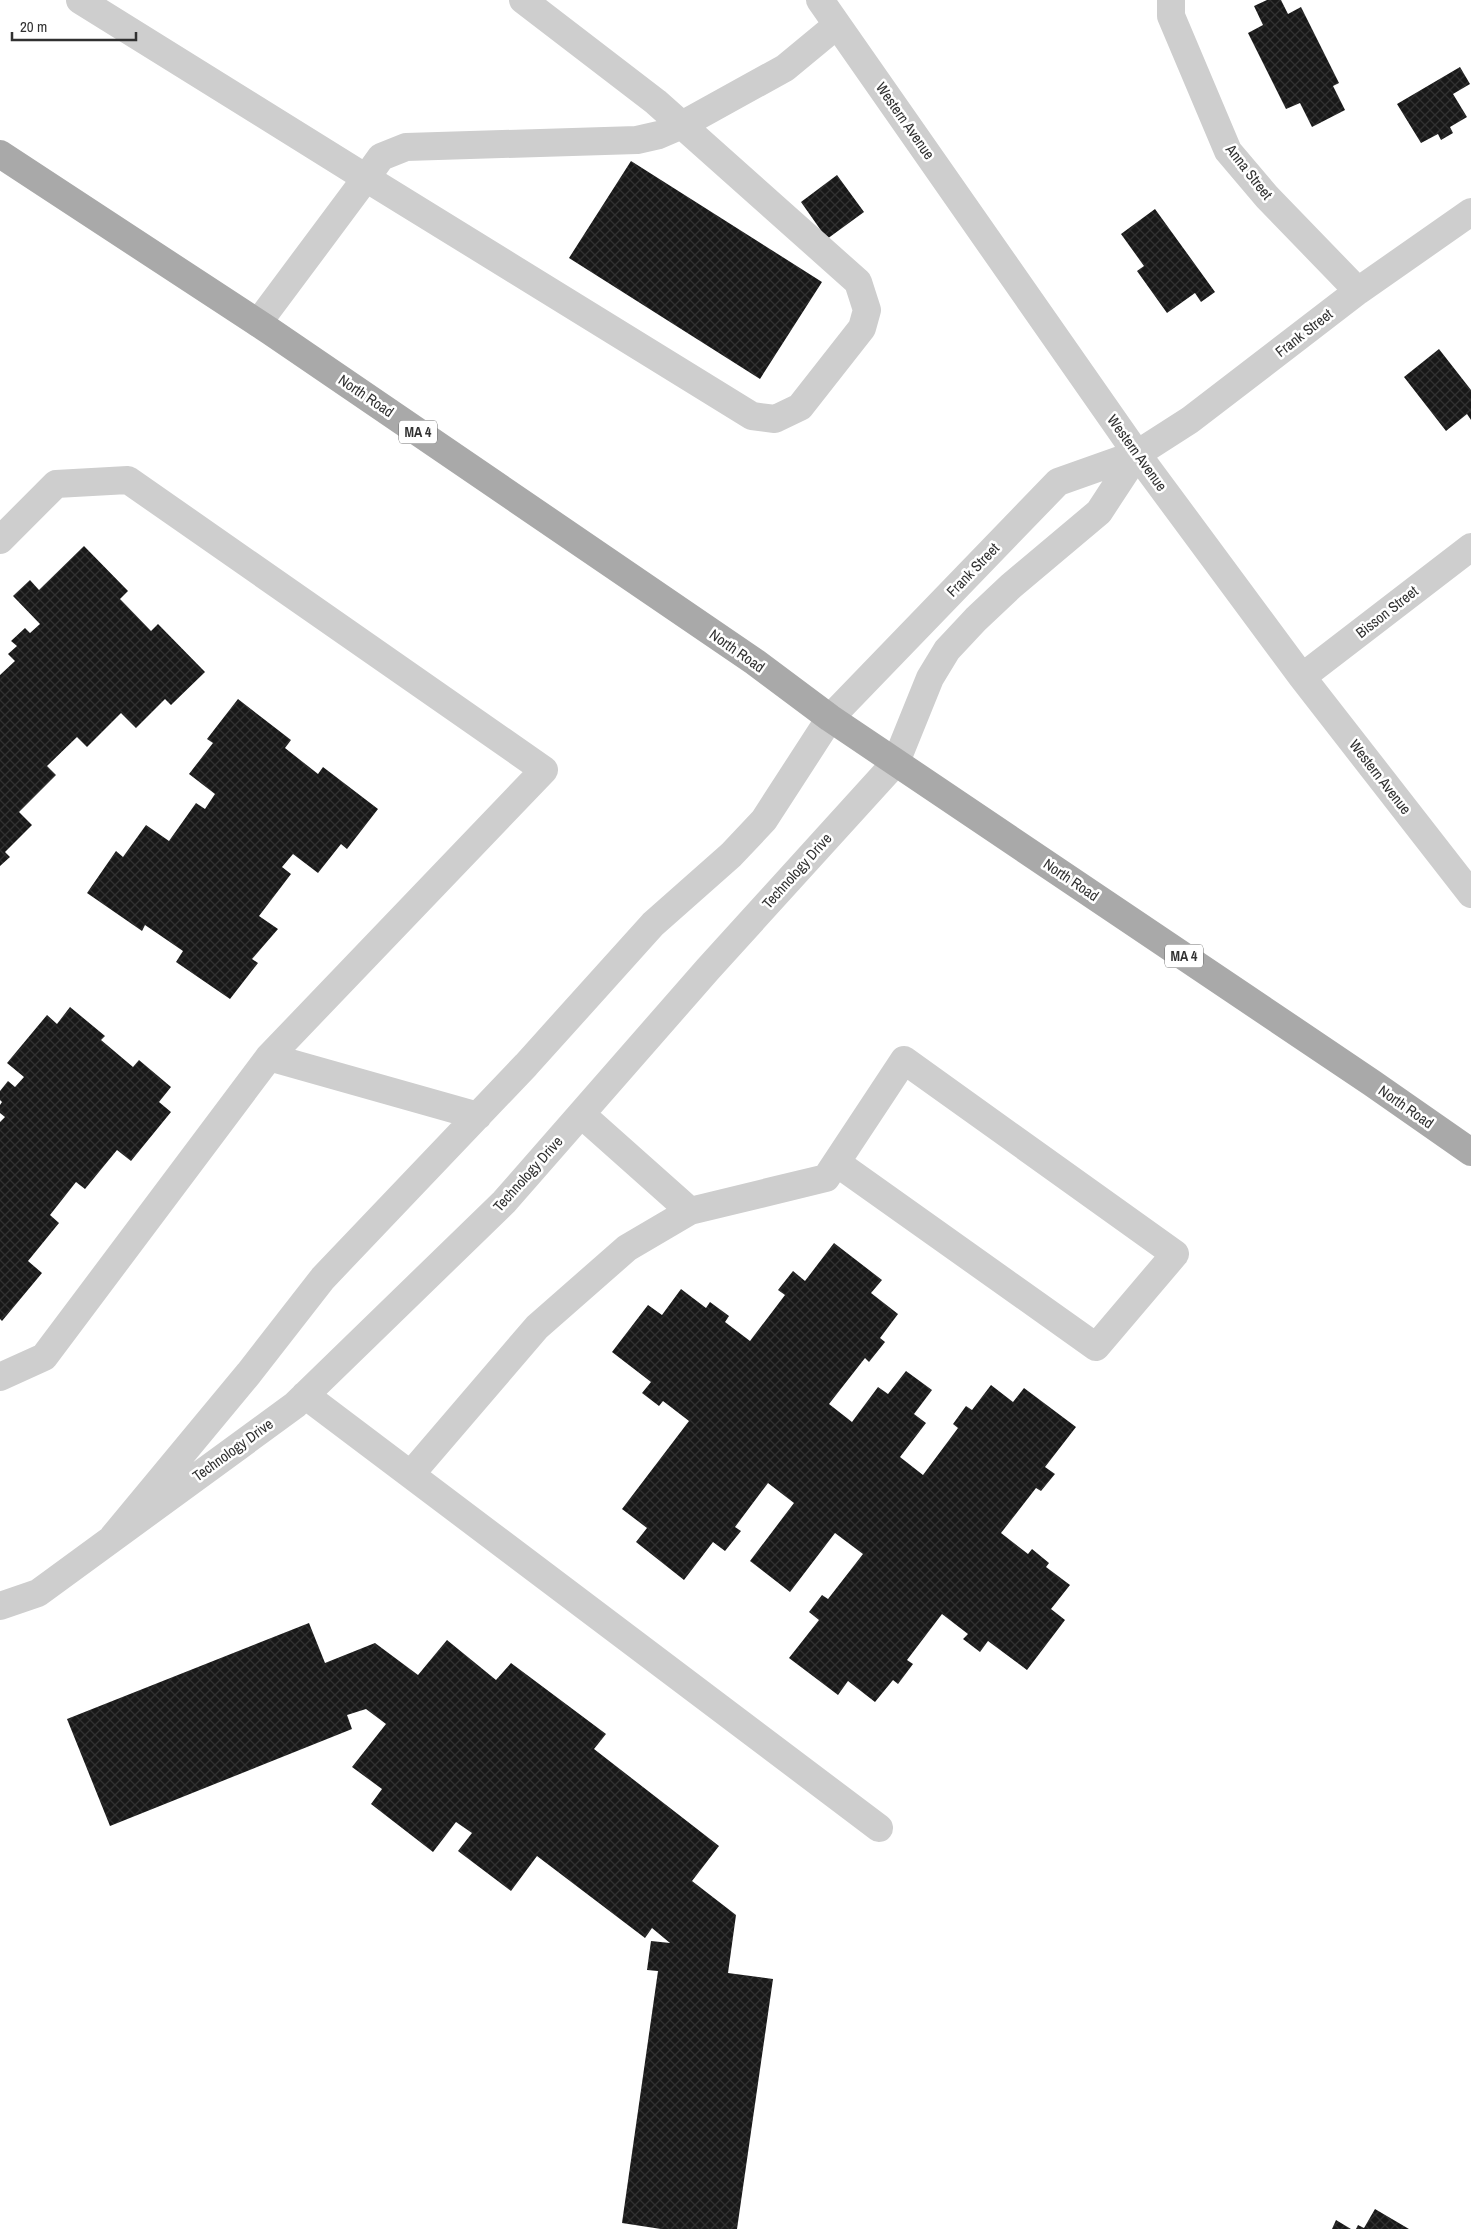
<svg xmlns="http://www.w3.org/2000/svg" width="1471" height="2229" viewBox="0 0 1471 2229" font-family="'Archivo Narrow',sans-serif">
<defs>
<pattern id="building-cross-hatch" width="8" height="8" patternUnits="userSpaceOnUse" patternTransform="scale(1.25)"><rect width="8" height="8" fill="#181818"/><path d="M0 0l8 8M0 8l8-8" fill="none" stroke="#313131"/></pattern>
</defs>
<rect width="100%" height="100%" fill="#fff"/>
<path fill="url(#building-cross-hatch)" d="M1267,0H1281L1288,14L1301,7L1339,83L1333,86L1345,110L1312,127L1300,103L1286,109L1248,33L1263,25L1254,6Z
M1460,67L1470,84L1453,94L1467,117L1450,127L1453,133L1441,140L1438,134L1421,143L1397,104Z
M631,161L822,282L760,379L569,258Z
M837,175L864,212L827,239L801,202Z
M1155,209L1215,292L1201,302L1195,293L1167,313L1137,271L1144,266L1121,234Z
M1439,349L1471,390V420L1467,414L1446,431L1404,377Z
M84,546L128,591L120,599L151,631L158,624L205,672L171,705L165,699L136,728L121,713L87,747L77,737L47,766L56,775L19,812L32,825L5,852L10,857L0,866V675L15,661L8,654L17,646L11,641L25,628L30,633L40,624L13,596L30,580L39,590Z
M238,699L291,740L285,748L318,774L323,767L378,809L347,849L341,844L318,873L293,854L282,867L291,874L259,916L278,929L252,959L258,963L230,999L176,962L183,951L145,925L142,931L87,893L116,851L123,857L146,825L169,841L196,803L205,809L215,794L189,774L213,743L207,739Z
M70,1007L105,1036L101,1040L133,1067L139,1060L171,1087L159,1102L171,1112L131,1161L117,1150L85,1189L76,1182L50,1215L59,1223L28,1261L42,1273L2,1321L0,1319V1122L5,1117L0,1113V1105L2,1102L0,1100V1091L8,1081L15,1087L24,1077L7,1063L47,1015L57,1024Z
M834,1243L882,1280L871,1293L898,1314L880,1338L885,1342L869,1362L865,1358L829,1404L852,1422L878,1387L888,1394L906,1371L932,1390L914,1414L926,1423L900,1457L923,1475L958,1428L953,1424L966,1406L972,1410L991,1385L1013,1402L1024,1388L1076,1427L1045,1467L1055,1474L1041,1491L1036,1488L1001,1533L1028,1554L1032,1549L1049,1563L1046,1567L1070,1585L1051,1609L1065,1620L1027,1670L988,1641L980,1652L963,1639L968,1634L942,1614L907,1660L913,1664L898,1684L893,1680L875,1702L848,1681L838,1695L789,1658L819,1620L809,1612L822,1595L828,1599L863,1554L835,1533L790,1592L750,1561L794,1503L768,1483L735,1527L741,1531L725,1551L713,1542L684,1580L636,1542L647,1528L622,1509L689,1421L663,1401L659,1406L642,1393L651,1382L612,1352L648,1305L662,1315L681,1289L706,1308L710,1302L729,1316L725,1322L750,1341L785,1295L778,1290L793,1271L805,1281Z
M309,1623L325,1663L375,1643L418,1675L447,1640L496,1680L511,1663L606,1734L594,1749L719,1846L692,1881L736,1915L728,1973L773,1979L737,2229H661L622,2223L658,1971L647,1970L651,1941L670,1943L652,1928L645,1938L537,1856L511,1891L458,1851L472,1833L456,1822L433,1852L371,1804L382,1789L352,1767L386,1724L366,1709L347,1715L352,1729L110,1826L67,1719Z
M1375,2209L1409,2229H1356L1358,2225L1364,2228Z
M1336,2220L1351,2229H1332Z"/>
<g fill="none" stroke-linecap="round" stroke-linejoin="round">
<path stroke="#cecece" stroke-width="28" d="M80,0L366,178L381,157L406,147L637,140L659,135L680,126L785,68L837,25
M820,0L1137,454L1302,677L1471,894
M1171,0V16L1228,151L1267,197L1358,291
M258,323L366,178L752,416L775,419L800,407L862,328L867,310L858,282L656,102L523,0
M0,540L56,484L128,480L544,770L269,1057L44,1357L0,1377
M1302,677L1471,547
M269,1057L478,1116
M581,1114L690,1211L826,1178L904,1060L1175,1254L1096,1347L837,1163
M305,1395L879,1828
M411,1474L537,1327L627,1248L690,1211
M113,1537L249,1373L323,1278L526,1065L653,924L731,855L764,820L830,718L1058,482L1137,454L1190,420L1358,291L1471,212
M0,1606L38,1593L295,1405L504,1202L708,969L896,762L930,678L947,650L976,619L1011,586L1099,512L1137,454"/>
<path stroke="#a9a9a9" stroke-width="28" d="M0,154L270,331L755,662L830,718L1372,1083L1471,1152"/>
</g>
<g text-anchor="middle" stroke-width="5" stroke-linejoin="round" paint-order="stroke">
<g fill="#fff" stroke="#6f6f6f" stroke-width="1">
<rect x="399" y="420.5" width="38" height="23" rx="4"/>
<rect x="1165" y="944.5" width="38" height="23" rx="4"/>
</g>
<g font-size="14" font-weight="bold" fill="#313131">
<text x="418" y="437">MA 4</text>
<text x="1184" y="961">MA 4</text>
</g>
<g font-size="15" fill="#313131" stroke="#fff">
<text transform="translate(905 121) rotate(55)" y="5">Western Avenue</text>
<text transform="translate(1249 172) rotate(52)" y="5">Anna Street</text>
<text transform="translate(1304 333) rotate(-38)" y="5">Frank Street</text>
<text transform="translate(366 396) rotate(34)" y="5">North Road</text>
<text transform="translate(1137 453) rotate(54)" y="5">Western Avenue</text>
<text transform="translate(973 570) rotate(-46)" y="5">Frank Street</text>
<text transform="translate(1387 612) rotate(-38)" y="5">Bisson Street</text>
<text transform="translate(737 651) rotate(35)" y="5">North Road</text>
<text transform="translate(1380 777) rotate(52)" y="5">Western Avenue</text>
<text transform="translate(797 871) rotate(-48)" y="5">Technology Drive</text>
<text transform="translate(1071 880) rotate(34)" y="5">North Road</text>
<text transform="translate(1406 1107) rotate(35)" y="5">North Road</text>
<text transform="translate(528 1174) rotate(-48)" y="5">Technology Drive</text>
<text transform="translate(233 1450) rotate(-36)" y="5">Technology Drive</text>
</g>
</g>
<path d="M12 32v8h124v-8" fill="none" stroke="#313131" stroke-width="2.5"/>
<text x="20" y="32" font-size="15" fill="#313131" stroke="#ffffff" stroke-width="4" paint-order="stroke">20 m</text>
</svg>
